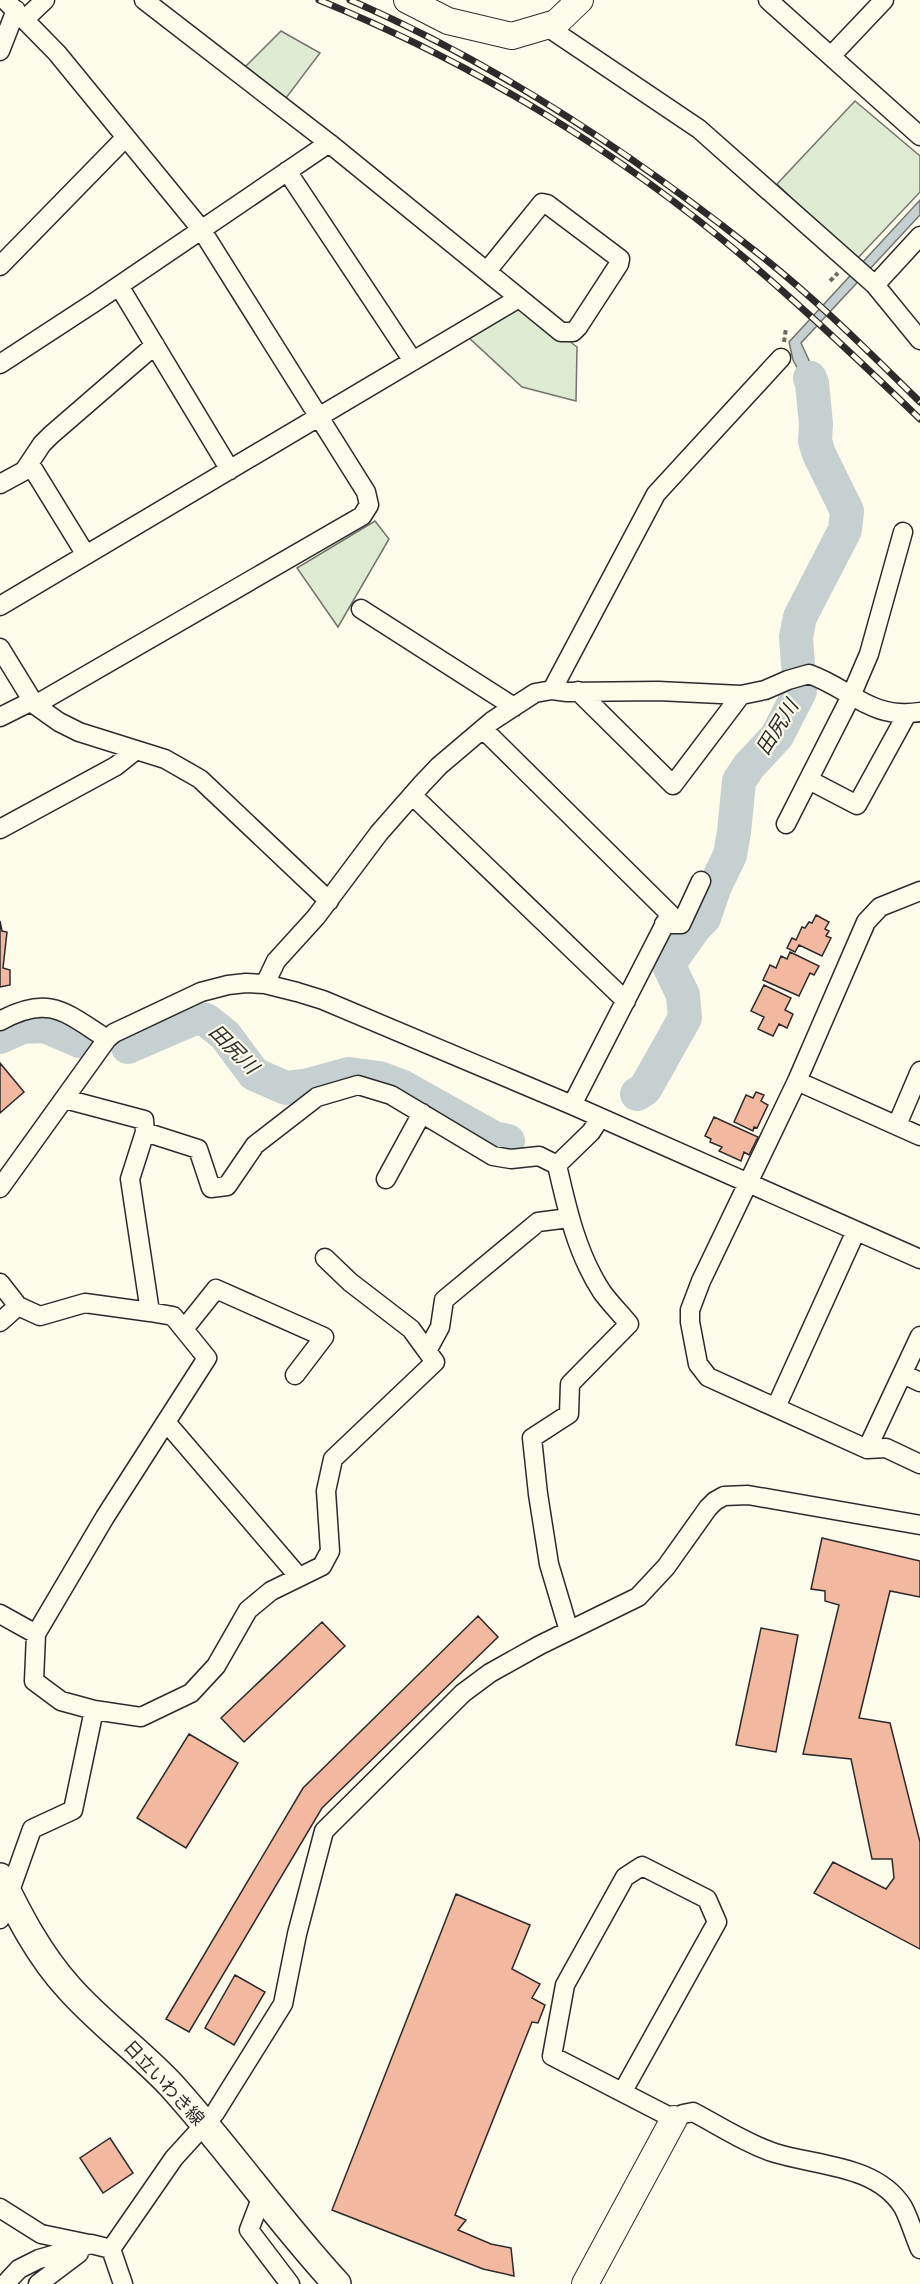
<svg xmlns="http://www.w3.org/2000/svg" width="920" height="2284" viewBox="0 0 920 2284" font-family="Signika,'Noto Sans JP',sans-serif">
<rect width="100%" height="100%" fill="#fdfbea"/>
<path fill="#deebd1" stroke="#74746e" stroke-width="1.5" d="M281,31L320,53L283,102L242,70Z
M855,101L920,156V192L856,260L777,184Z
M519,302L577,347L576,401L522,387L467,336Z
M375,521L389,539L338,627L297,568Z"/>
<path fill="#c7d0d0" stroke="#74746e" stroke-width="1.5" d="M920,200V215L801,343L819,382L822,424L810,425L806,384L793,360L789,342Z"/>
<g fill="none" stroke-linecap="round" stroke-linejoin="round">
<path stroke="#c7d0d0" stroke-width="34" d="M0,1037L22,1027L45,1026L80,1041
M128,1047L195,1018L206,1020L225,1035L254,1074L286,1088L309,1085L349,1074L379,1078L403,1087L494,1138L508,1141
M637,1094L645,1089L685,1018L683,995L670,968L673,958L695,927L704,918L715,886L730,855L734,832L739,781L749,766L777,736L800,691L796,637L800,617L845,530L847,511L819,454L815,441L816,424L812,383L810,378"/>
</g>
<path fill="#f2b8a0" stroke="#2b2b2b" stroke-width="1.5" d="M816,915L829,922L825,929L829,931L826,936L831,938L822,956L799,945L795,952L787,948L792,938L796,940L802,927L805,928L809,922L812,923Z
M0,921L2,931L7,932L3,968L10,970V985L0,987Z
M790,952L819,966L814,975L810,973L799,996L763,980L770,965L776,968L781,956L787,959Z
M764,985L791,998L785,1010L793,1014L787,1028L779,1024L773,1036L758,1029L764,1017L751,1011Z
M0,1063L24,1092L0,1113Z
M756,1092L764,1095L761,1101L768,1105L757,1128L754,1127L753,1131L734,1122L746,1095L753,1098Z
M714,1117L758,1137L749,1155L744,1152L741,1161L719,1151L722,1147L710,1142L711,1139L705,1136Z
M822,1538L920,1561V1597L890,1591L859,1718L890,1723L920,1842V1949L814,1893L833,1862L886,1889L894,1878L892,1859H872L851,1759L803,1754L839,1605L825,1601V1591L811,1589Z
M478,1616L498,1637L322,1808L189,2032L166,2019L303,1788Z
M322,1622L345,1646L244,1742L221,1718Z
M761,1628L798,1635L776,1752L736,1745Z
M189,1734L238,1763L186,1848L137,1818Z
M456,1894L530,1925L512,1969L540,1984L532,1998L545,2005L538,2023L532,2022L455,2215L466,2220L458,2230L491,2244L511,2248L514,2276L483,2269L332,2210Z
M235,1975L265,1992L234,2045L205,2028Z
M110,2138L133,2173L103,2193L80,2158Z"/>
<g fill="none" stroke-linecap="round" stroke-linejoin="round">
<defs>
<path id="street" d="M5,0L57,53L201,229L366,492L369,505L362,516L35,705
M144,0L329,143L561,332H573L578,327L619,264L620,259L547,204L542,203L487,271
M768,0L920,136
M25,19L45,0
M546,26L699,129L875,285L920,340
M0,51L16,10
M831,56L884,0
M287,171L413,361
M0,266L126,137
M875,285L920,236
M119,286L230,470
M0,364L95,302L329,143
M30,464L86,555
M0,484L24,471L42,444L51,435L155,345
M0,606L519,298
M361,609L514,707
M0,648L35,705L59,722L79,732L165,759L200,779L329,901
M552,690L656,494L781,358
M578,691L673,785L741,695
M0,717L32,701
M483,729L670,914L572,1105
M809,780L857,805L907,714
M412,795L626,1001
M786,824L851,696L869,654L903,532
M0,829L116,766L136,750
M920,891L880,907L866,922L797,1081L701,1281L690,1310V1322L698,1364L708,1377L867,1449L886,1448L920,1464
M664,924H681L701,881
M265,984L276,961L316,917L379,833L422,784L439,766L492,721L535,693L552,690L567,692L658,691L741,695L765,690L788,680L809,674C851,689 871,720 920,712
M0,1021C49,994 65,1012 107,1039
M797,1081L920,1136
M65,1099L144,1120L145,1132
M897,1125L920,1071
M557,1165L591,1132L600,1118
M386,1179L422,1113
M0,1188L107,1039L114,1033L201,992L228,985L246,983L265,984L297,992L323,1000L572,1105L920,1259
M0,1283L18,1306
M0,1322L18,1306L40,1316L85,1303L150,1312
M184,1329L216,1289L324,1337L295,1375
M427,1351L440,1327L444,1300L538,1222L569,1218
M903,1374L920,1382
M776,1407L856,1231
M166,1422L299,1577
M867,1449L920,1336
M0,1614L36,1634
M94,1710L141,1717L191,1693L216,1666L248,1610L271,1591L322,1566L330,1551L326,1491L333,1459L435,1362L411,1329L350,1282L325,1258
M0,1919L32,1829L73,1810L94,1710L61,1701L34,1681L36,1634L105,1517L207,1358L173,1316L150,1312L130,1179L145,1132L198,1149L211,1188L227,1186L255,1145L317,1097L358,1085L391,1095L493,1156L511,1159L539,1156L557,1165C567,1209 577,1254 602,1292C610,1303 620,1313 629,1324L570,1384L569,1414L532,1438L538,1494L549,1564L569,1631
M623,2091L717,1922L707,1899L642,1866L625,1877L565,1985L552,2056L674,2119L683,2114L693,2112C718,2125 749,2145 775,2153C817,2166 877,2165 903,2207C910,2220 914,2236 920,2249
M262,2196L249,2230L290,2284
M0,2208L41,2234L89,2244
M111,2249L123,2284
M5,2284L19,2269L39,2259L91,2244L111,2249L174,2158L215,2113L283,2004L297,1934L324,1831L463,1693L490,1673L540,1645L638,1597L666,1567L708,1508L715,1501L724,1496L748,1495L920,1525
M38,2284L79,2253"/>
<path id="secondary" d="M407,0L448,21L512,36L556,23L580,0
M585,2284L674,2119"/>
<path id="primary" d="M0,1877C19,1916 39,1955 69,1988C100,2023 139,2051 171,2085C229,2149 278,2220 337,2284"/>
</defs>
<use href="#street" stroke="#2b2b2b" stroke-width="21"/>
<use href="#secondary" stroke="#2b2b2b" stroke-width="28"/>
<use href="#primary" stroke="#2b2b2b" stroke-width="30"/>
<path stroke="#6a6964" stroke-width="4" stroke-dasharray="4.5 3" stroke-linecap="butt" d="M830,281L838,273
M784,342L786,328"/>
<use href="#street" stroke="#fdfbea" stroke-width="18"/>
<use href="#secondary" stroke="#fdfbea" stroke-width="26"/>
<use href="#primary" stroke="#fdfbea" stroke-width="27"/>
<defs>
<path id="rail" d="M319,0C476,64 625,155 754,266C811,315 866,367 920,419
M350,0C496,63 631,153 755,251C814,297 867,350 920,402"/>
</defs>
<use href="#rail" stroke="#2b2b2b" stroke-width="7"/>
<use href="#rail" stroke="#fdfbea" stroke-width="4.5" stroke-dasharray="14" stroke-linecap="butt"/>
</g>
<g text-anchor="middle" stroke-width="4.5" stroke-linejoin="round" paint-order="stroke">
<g font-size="18" fill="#2b2b2b" stroke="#fdfbea">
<text transform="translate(164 2083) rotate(47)" y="6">日立いわき線</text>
</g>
<g font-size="20" font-style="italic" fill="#2b2b2b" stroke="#fdfbea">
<text transform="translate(777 727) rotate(-58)" y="7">田尻川</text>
<text transform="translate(234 1049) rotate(45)" y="7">田尻川</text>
</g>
</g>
</svg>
